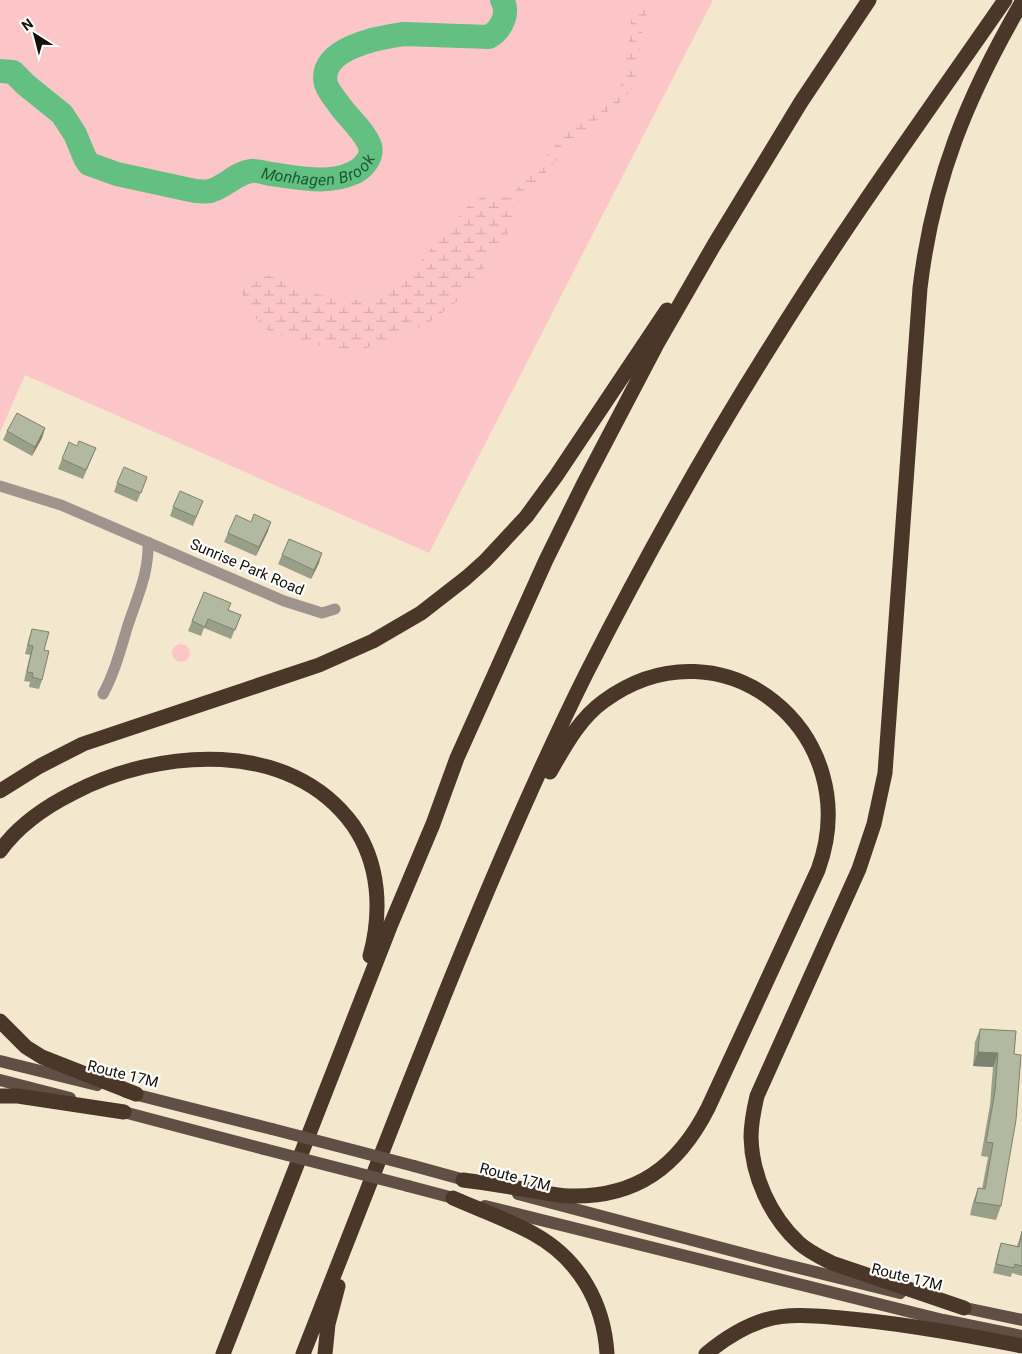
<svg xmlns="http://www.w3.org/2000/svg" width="1022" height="1354" viewBox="0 0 1022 1354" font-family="Roboto,sans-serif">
<defs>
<pattern id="wetland-marsh" width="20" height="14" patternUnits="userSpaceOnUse" patternTransform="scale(1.25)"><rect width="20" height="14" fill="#fcc6c8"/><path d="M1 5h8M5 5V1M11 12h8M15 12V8" fill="none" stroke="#d7a9aa"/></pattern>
</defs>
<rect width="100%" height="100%" fill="#f3e7ce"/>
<path fill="#fcc6c8" d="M0,0H713L429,553L25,375L0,432Z
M172 653a9 9 0 1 1 18 0a9 9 0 1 1-18 0Z"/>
<path fill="url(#wetland-marsh)" d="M639,0H652L643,24L636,82L625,98L588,127L573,142L514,208L509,231L473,284L459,300L431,321L402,336L351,353L346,348L325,347L298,341L265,329L249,310L240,288L252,278L268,275L320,295L346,300L369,299L399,286L467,207L475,201L490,193L509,198L566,133L581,119L617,90L624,79L631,21Z"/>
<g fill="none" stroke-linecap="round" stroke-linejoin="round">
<path stroke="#64bf83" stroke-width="24" id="s1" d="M0,71L13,72L26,85L62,114L75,134L85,158L89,164L117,174L195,191C200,191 206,192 210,191C225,187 236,173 251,171C257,170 265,173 270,174C297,177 328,185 353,173C363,169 373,157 370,146C364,130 347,117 338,103C334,98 328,90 326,84C317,48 381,37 404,34L489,37C501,30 510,13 502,0"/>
<path stroke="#9e938d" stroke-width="11" d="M0,486L61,505L284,601L322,613L335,609
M103,694C115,672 121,648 128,625C138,595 149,573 148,542"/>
<path stroke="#614e44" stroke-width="12" d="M0,1061L97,1085
M0,1080L70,1098
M126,1092L272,1129
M116,1110L264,1149
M414,1166L472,1182
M408,1186L461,1200
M518,1194L775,1262L900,1293
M485,1206L943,1320L1022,1336
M956,1306L1022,1320"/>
<path stroke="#4b362a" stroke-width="15" d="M0,791L40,766L83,744L319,665L373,641L421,613L466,578L485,561L526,517L556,476L667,310
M0,851C18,826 45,807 73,793C159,748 290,738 353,825C380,864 382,912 370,956
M0,1021L26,1047L42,1057L136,1094
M0,1096H18L124,1112
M463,1180C487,1183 511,1187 535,1191C546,1193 558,1196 569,1196C636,1198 678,1167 708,1108L818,870C868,734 723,614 604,701C579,719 565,746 550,772
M453,1198C480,1210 509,1220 534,1234C579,1259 604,1303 607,1354
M964,1308L832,1263C820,1257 809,1252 799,1243C770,1216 752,1176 751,1137C751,1123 754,1109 757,1096L859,869L874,824L885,773L920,288C933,179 967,97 1022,2
M223,1354L391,924L433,824L457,758L546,560L583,485L657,344L714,245L801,102L869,0
M303,1354C350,1235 396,1115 444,996C488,887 534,778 587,672C644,560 705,450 772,344C845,226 926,114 1005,0
M325,1354L328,1324L338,1286
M706,1354C724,1339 742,1327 765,1320C789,1313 816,1316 841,1318C902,1323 962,1334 1022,1346"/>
<path stroke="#614e44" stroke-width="12" d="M272,1129L414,1166
M264,1149L408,1186"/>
</g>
<path fill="#9a9f8a" d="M45,428L42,438L32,456L3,440L7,431Z
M77,446L96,448L83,479L58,469L62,459Z
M147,477L137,502L114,492L117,483Z
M203,501L193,526L170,516L173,507Z
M268,531L256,556L224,542L228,533Z
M282,555L319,563L311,579L278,564Z
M229,610L241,615L231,639L204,628L201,636L188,631L192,621Z
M32,629L42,680L39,689L29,687L30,682L24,681L30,655L25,654L29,638Z
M980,1029L1016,1031L1001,1206L996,1220L970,1215L973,1202L978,1188L982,1189L988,1157L981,1156L990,1105L993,1067L973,1066L975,1042Z
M1022,1231V1276L1012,1273L1011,1277L993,1273L998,1252L1001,1243L1017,1246Z"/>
<path fill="#7d8270" d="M45,428L42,438L32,456L35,447Z
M271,522L268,531L256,556L259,547Z
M322,553L319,563L311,579L314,570Z
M978,1052L998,1053L993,1067L973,1066Z"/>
<path fill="#b3b9a0" stroke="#7d8270" d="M17,413L45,428L35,447L7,431Z
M79,441L96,448L86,470L62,459L69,442L77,446Z
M124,467L147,477L141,493L117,483Z
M180,491L203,501L196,517L173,507Z
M254,514L271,522L259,547L228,533L236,515L251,522Z
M289,539L322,553L314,570L282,555Z
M204,592L231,603L228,610L241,615L235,630L208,619L205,627L192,621Z
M32,629L49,632L44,650L49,651L42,680L32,677L33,673L27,672L33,646L28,645Z
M980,1029L1016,1031L1014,1054L1021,1055L1016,1120L1001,1206L975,1202L978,1188L985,1189L993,1143L986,1142L995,1091L998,1053L978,1052Z
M1022,1231V1266L1015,1264L1014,1268L996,1264L1001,1243L1019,1247Z"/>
<g text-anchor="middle" stroke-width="4.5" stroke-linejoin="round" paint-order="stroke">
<g font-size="15" fill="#151108" stroke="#fff">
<text transform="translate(247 567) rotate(23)" y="5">Sunrise Park Road</text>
<text transform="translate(123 1074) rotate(14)" y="5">Route 17M</text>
<text transform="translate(515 1177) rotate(15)" y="5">Route 17M</text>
<text transform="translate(907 1277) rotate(14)" y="5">Route 17M</text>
</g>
<g font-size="16" font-style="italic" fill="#175a32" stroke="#fff">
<text dy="6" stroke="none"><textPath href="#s1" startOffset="375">Monhagen Brook</textPath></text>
</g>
</g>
<g transform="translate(35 35) rotate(324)" stroke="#ffffff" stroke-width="4" paint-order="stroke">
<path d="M0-4L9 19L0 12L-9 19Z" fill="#151108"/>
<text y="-8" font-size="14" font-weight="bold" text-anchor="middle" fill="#151108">N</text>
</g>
</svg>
